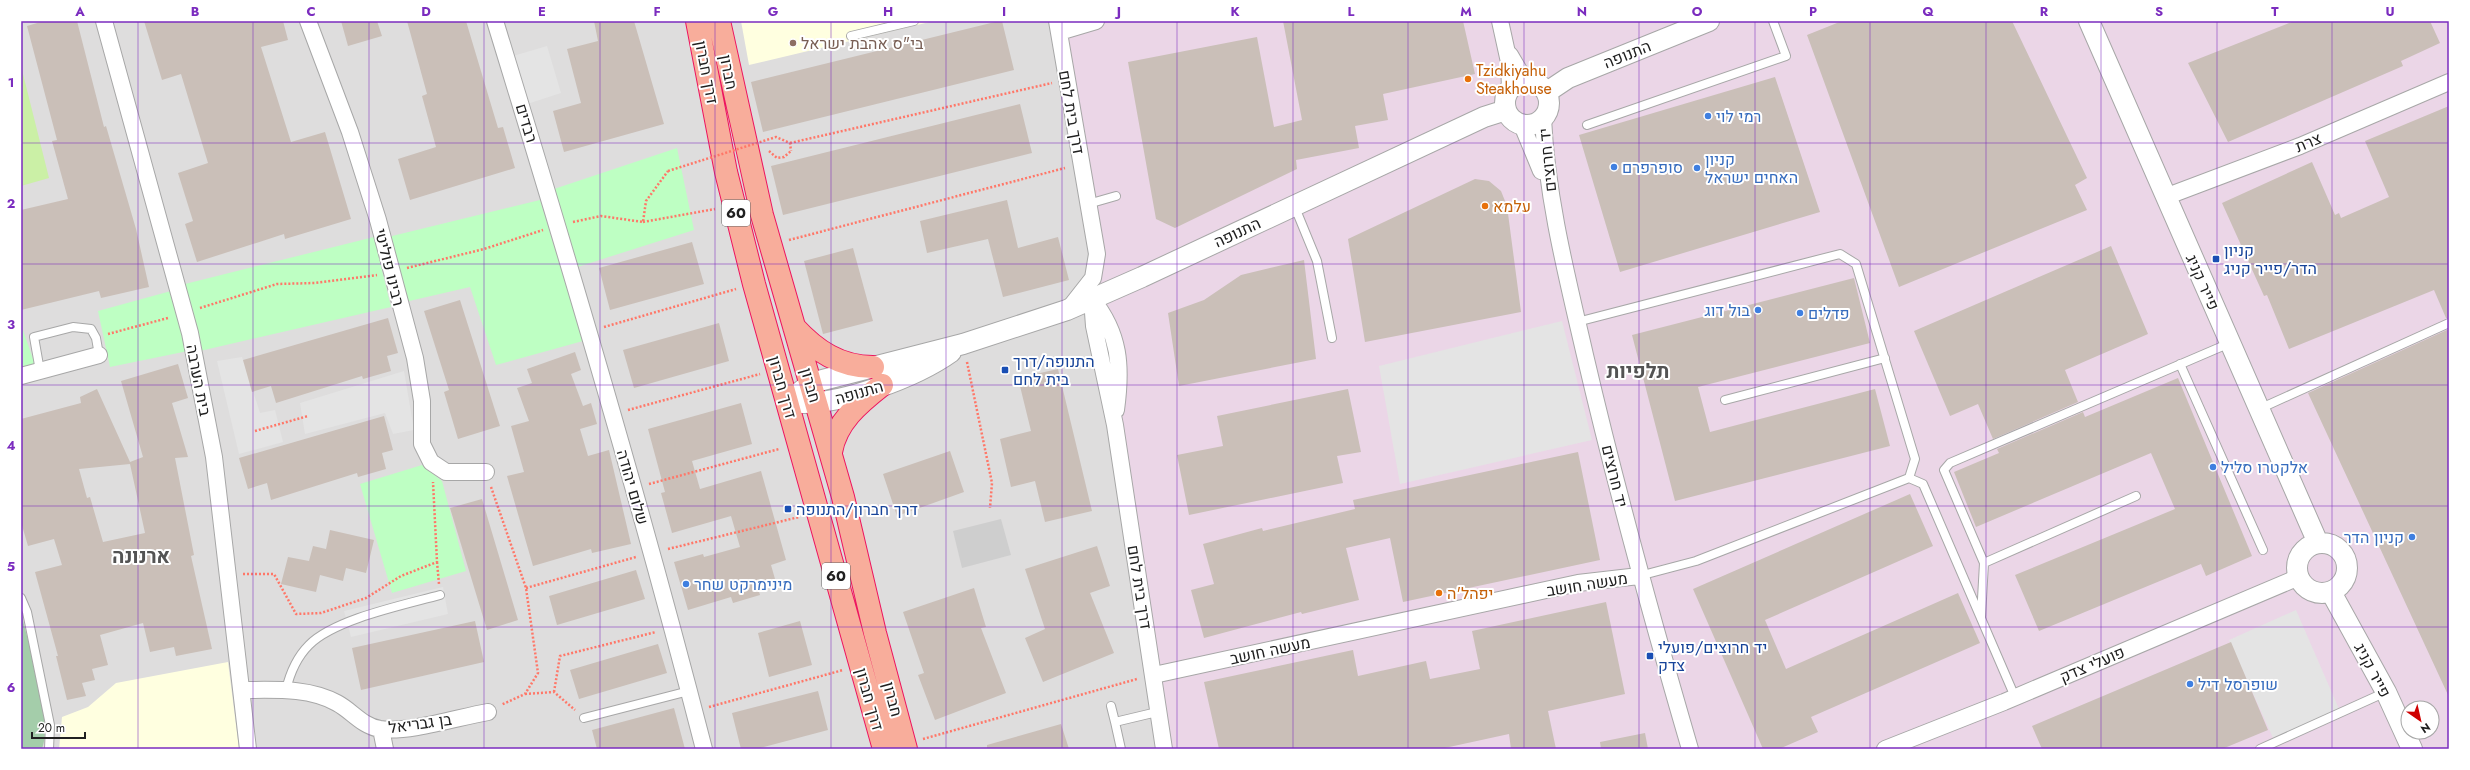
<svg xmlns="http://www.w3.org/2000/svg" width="2470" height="770" viewBox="0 0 2470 770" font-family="Jost,Heebo,sans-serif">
<rect width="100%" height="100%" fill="#f1ede5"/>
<path fill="#dedddd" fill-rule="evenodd" d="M21,21H2449V749H21ZM2408,708H2432V732H2408Z"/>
<path fill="#ebd6e7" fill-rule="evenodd" d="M1057,21H2449V749H1171L1096,319L1088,204ZM2408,708H2432V732H2408Z"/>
<path fill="#ffffe0" d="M741,21H934L749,65Z
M228,662L239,749H59L62,717L88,707L116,683Z"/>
<path fill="#cecece" d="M1001,519L1011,555L962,568L953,531Z"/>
<path fill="#cbf0a6" d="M21,66L49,178L21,186Z"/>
<path fill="#a4cdaa" d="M21,612C28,644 54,721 42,749H21Z"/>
<path fill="#beffc3" d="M677,148L694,230L571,269L548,191Z
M540,200L583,341L496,365L470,287L405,302L388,237Z
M374,237L391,307L200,351L185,284Z
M171,291L188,351L110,367L98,311Z
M21,330H23L35,365L21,369Z
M422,465L442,481L466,571L392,593L360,484Z"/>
<path fill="#e4e4e4" d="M547,46L561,93L521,106L506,58Z
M1562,321L1592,440L1400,484L1379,366Z
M242,357L260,413L275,410L283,442L239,454L217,361Z
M404,371L414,430L393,434L385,413L305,434L300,403Z
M443,587L448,614L351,637L344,611Z
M2296,610L2339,709L2273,738L2229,640Z"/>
<path fill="#cabfb8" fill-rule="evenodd" d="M44,21H77L104,127L106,126L136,229L149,287L101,298L99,291L21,310V210L68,199L52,141L57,140L27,26Z
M144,21H283L288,40L261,47L291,142L325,132L351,219L285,239L284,234L197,262L185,224L193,221L178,173L208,163L181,74L162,80Z
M341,21H377L382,36L348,46Z
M407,21H466L498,128L503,127L515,168L410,200L398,159L436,147L422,96L427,94Z
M594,21H634L664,124L564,152L553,111L581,103L567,49L598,41Z
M999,21H1002L1014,70L763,132L751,82Z
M1283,21H1463L1475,74L1383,94L1388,120L1355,126L1359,148L1296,160L1297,169L1175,228L1156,219L1128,62L1257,37L1274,127L1302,120Z
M1842,21H2012L2087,178L2075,185L2087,210L1899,287L1807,35Z
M2294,21H2430L2440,43L2401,61L2403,66L2228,142L2188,63Z
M1775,77L1820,212L1620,272L1579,135Z
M1020,104L1032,153L783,215L771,166Z
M2449,106V318H2446L2434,290L2289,349L2267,295L2264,296L2222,203L2312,162L2335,215L2339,213L2341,218L2389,197L2365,141Z
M1475,179L1489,181L1501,191L1507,206L1521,312L1365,342L1348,239Z
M1007,200L1018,248L1058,237L1069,280L1003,297L988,239L927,253L920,221Z
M692,242L704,284L610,310L599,268Z
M2111,246L2148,334L2065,370L2078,402L1993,439L1978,404L1950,416L1914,331Z
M853,248L873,321L823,334L804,261Z
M1304,260L1316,359L1179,386L1168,313L1204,300L1241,275Z
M1854,278L1870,343L1698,387L1710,432L1875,389L1890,446L1675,501L1632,335Z
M460,300L500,426L458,439L444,392L449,390L424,311Z
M388,318L398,353L387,356L391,371L363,379L362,376L276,403L271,386L252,392L243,360Z
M719,323L729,361L634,388L623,350Z
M2449,329V697L2308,393Z
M575,352L581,370L571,374L583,406L591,403L597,424L580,429L588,456L609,450L631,544L592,553L591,549L533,566L507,476L524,472L511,426L529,421L517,388L532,383L527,369Z
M178,364L188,398L172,403L188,457L175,458L194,555L191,556L212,649L176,656L174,647L150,652L143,623L100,635L108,665L92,669L95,680L82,683L86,696L67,700L56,656H58L35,572L62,565L54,539L28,546L21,522V419L81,403L80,397L97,389L130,462L143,457L121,381ZM130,464L145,533L103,542L90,497L87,498L79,469Z
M1058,369L1092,511L1045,522L1035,481L1011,487L1000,439L1031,431L1018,378Z
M2178,378L2252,556L2206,576L2201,564L2039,631L2015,575L2175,509L2151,453L1976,527L1954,472L1999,453L1997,449L2083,412L2085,417Z
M1348,389L1361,452L1337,456L1343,483L1189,515L1177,455L1223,446L1217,416Z
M741,403L752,444L692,461L700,489L761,471L786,560L771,565L775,579L757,585L760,595L733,603L731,597L688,610L674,562L703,554L704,557L740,547L731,516L672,533L661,493L665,492L648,429Z
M384,416L393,450L382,453L386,469L358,477L357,473L271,500L267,483L248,489L239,458Z
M950,451L964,492L897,516L883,474Z
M1578,452L1600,560L1403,602L1390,538L1346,548L1359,600L1302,614L1301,612L1204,638L1191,590L1214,584L1203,544L1262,528L1263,531L1355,509L1353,500Z
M1910,494L1933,546L1765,620L1786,669L1958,593L1980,643L1811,717L1818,732L1779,749H1763L1693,589Z
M482,499L518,620L487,630L450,508Z
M330,530L374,540L366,573L346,568L343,581L320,575L316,592L281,584L288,557L309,561L313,546L326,549Z
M1097,546L1110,586L1090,593L1114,653L1043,682L1025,638L1045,629L1025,569Z
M636,570L645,599L557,625L549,596Z
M974,588L986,627L981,628L1006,693L935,720L918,675L924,673L903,612Z
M1606,602L1625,694L1548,711L1556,749H1511L1509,734L1440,749H1219L1204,682L1353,650L1358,676L1426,661L1430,679L1480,669L1472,631Z
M475,621L484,662L361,690L352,648Z
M800,621L812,665L769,677L758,633Z
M2231,642L2268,730L2222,749H2042L2032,726Z
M658,644L667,673L579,699L570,670Z
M818,691L828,730L756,749H741L732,713Z
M674,708L685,749H597L592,730Z
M1061,724L1069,749H987V745Z
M1645,733L1648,749H1601L1600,742Z"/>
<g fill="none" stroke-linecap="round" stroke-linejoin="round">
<defs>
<path id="service" d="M851,36L914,21
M1587,125L1786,56L1773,21
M1088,204L1116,196
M1294,205L1317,261L1332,338
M1577,322L1840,254L1856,264L1915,459L1909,478
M2180,364L2263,550
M40,371L34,337L73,327L91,329L96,338L99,355
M1725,400L1885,358
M2259,409L2449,323
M1984,563L2136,496
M1639,576L1696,561L1909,478L1923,484L2015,697
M21,598L27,612L50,725L49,749
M1981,617L1984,563L1944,470L1950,463L2230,343
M286,690C290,673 296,658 309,645C335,619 404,605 440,595
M1111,706L1115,722
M584,718L689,691
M1121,749L1115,722L1157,712
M2260,749L2386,692"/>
<path id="minor" d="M104,21L190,333L214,457L248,749
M308,21L350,132L378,220L415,358L422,401V444L431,462L446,472H486
M495,21C569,262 641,504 704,749
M1057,21L1097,254L1093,278L1071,306
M1500,21L1509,62L1510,89
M1059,32L1096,21
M1510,55L1520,72L1529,80
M1543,119C1547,199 1567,277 1585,355C1616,488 1652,619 1690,749
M1522,125L1541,171
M2165,197L2300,146L2449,82
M1092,299L1094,326L1115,425L1164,749
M1092,299C1120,334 1122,366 1116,410
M21,376L99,355
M1154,675L1578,583L1639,576
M241,690C273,690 308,687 337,703C352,711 362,726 380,729C409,733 459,717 488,712
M381,729L385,749
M1885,749L2004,702L2299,577"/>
<path id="tertiary" d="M2089,21L2318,543
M1505 103a22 22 0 1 1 44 0a22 22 0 1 1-44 0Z
M1547,92L1568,78L1709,21
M787,402L811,383L963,344L1067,310L1142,277L1484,117L1506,110
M799,403C841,405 916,377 951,352
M2297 568a25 25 0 1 1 50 0a25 25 0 1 1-50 0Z
M2331,592L2386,692L2412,749"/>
<path id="trunk" d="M697,21L726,172L754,284L884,749
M719,21L762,215L843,497L875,633L906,749
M794,327C816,351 840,367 873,367
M831,452C836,422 859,403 882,385"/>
</defs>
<use href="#service" stroke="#a7a7a7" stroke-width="10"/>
<use href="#minor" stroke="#a7a7a7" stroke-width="18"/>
<use href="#tertiary" stroke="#a7a7a7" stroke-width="22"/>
<use href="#trunk" stroke="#ed145f" stroke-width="24"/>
<path stroke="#ff7768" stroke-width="2.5" stroke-dasharray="2 2" stroke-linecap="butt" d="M790,143L1052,83
M769,151L777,158L784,157L791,151
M573,222L601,216L643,222L646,201L668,171
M643,222L715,209
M789,240L1065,168
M407,268L484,249L543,230
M200,308L277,284L315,283L377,275
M604,327L736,289
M108,334L168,318
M967,362L992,483L990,508
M628,410L760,374
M255,431L308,416
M649,484L779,449
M491,487L526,588L538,673L525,694L501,705
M668,549L799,517
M437,562L439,584
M243,574H274L296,614L321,613L366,598L401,576L437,562L433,482
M526,588L636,557
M554,692L560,656L656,632
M525,694L554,692L575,710
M709,707L843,670
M923,739L1137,679"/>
<use href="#service" stroke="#fff" stroke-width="8"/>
<use href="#minor" stroke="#fff" stroke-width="16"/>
<use href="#tertiary" stroke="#fff" stroke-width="20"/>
<use href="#trunk" stroke="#f8ad9b" stroke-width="22"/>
<path stroke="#ff7768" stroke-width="2.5" stroke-dasharray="2 2" stroke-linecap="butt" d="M668,171L776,137L790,143L791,151"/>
</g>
<path fill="none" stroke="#7b2cbf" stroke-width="1" stroke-opacity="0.55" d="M138,21V749M253,21V749M369,21V749M484,21V749M600,21V749M715,21V749M831,21V749M946,21V749M1062,21V749M1177,21V749M1293,21V749M1408,21V749M1524,21V749M1639,21V749M1755,21V749M1870,21V749M1986,21V749M2101,21V749M2217,21V749M2332,21V749M21,143H2449M21,264H2449M21,385H2449M21,506H2449M21,627H2449"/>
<circle fill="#8d6e63" stroke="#fff" stroke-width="1.5" cx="793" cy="43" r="4"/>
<g fill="#e8710a" stroke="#fff" stroke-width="1.5">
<circle cx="1468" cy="79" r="4"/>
<circle cx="1485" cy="206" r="4"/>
<circle cx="1439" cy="593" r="4"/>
</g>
<g fill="#3f7fe0" stroke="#fff" stroke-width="1.5">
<circle cx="1708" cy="116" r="4"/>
<circle cx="1614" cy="167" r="4"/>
<circle cx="1697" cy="168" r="4"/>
<circle cx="1758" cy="310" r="4"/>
<circle cx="1800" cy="313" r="4"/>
<circle cx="2213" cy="467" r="4"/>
<circle cx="2412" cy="537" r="4"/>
<circle cx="686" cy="584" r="4"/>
<circle cx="2190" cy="684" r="4"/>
</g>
<g fill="#1a4fb4" stroke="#fff" stroke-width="1.5">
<rect x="2212" y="255" width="8" height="8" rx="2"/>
<rect x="1001" y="366" width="8" height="8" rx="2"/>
<rect x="784" y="505" width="8" height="8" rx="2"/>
<rect x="1646" y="652" width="8" height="8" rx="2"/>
</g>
<g text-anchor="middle" stroke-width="4" stroke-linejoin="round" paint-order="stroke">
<g fill="#fff" stroke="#636363" stroke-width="1">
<rect x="722" y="200" width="28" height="26" rx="3"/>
<rect x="822" y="563" width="28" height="26" rx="3"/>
</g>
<g font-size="15" font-weight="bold" fill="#202020">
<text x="736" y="218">60</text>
<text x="836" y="581">60</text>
</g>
<g font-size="16" fill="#785e54" stroke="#fff" text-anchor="start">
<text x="801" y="49">בי"ס אהבת ישראל</text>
</g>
<g font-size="16" fill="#202020" stroke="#fff">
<text transform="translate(1627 54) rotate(-22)" y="6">התנופה</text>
<text transform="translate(707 72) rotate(79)" y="6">דרך חברון</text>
<text transform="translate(729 72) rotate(79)" y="6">חברון</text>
<text transform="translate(1072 112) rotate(80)" y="6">דרך בית לחם</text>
<text transform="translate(527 123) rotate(73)" y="6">רבדים</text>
<text transform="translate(2308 142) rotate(-22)" y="6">צרת</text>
<text transform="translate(1547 160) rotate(-96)" y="6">יד חרוצים</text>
<text transform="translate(1237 232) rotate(-25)" y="6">התנופה</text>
<text transform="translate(390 267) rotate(76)" y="6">רבינו פוליטי</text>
<text transform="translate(2203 282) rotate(66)" y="6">פייר קניג</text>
<text transform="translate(199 380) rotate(79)" y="6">בית הערבה</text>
<text transform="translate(811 385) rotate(74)" y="6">חברון</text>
<text transform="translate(783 387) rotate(74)" y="6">דרך חברון</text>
<text transform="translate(859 392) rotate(-16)" y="6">התנופה</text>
<text transform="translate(1615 476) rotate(76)" y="6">יד חרוצים</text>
<text transform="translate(633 487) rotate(74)" y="6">שלום יהודה</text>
<text transform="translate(1587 584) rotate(-9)" y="6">מעשה חושב</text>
<text transform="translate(1140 587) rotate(81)" y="6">דרך בית לחם</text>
<text transform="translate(1270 650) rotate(-12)" y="6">מעשה חושב</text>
<text transform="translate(2092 664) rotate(-23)" y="6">פועלי צדק</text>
<text transform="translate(2373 670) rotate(62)" y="6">פייר קניג</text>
<text transform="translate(870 699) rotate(74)" y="6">דרך חברון</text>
<text transform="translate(893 699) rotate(75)" y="6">חברון</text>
<text transform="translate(420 723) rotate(-8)" y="6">בן גבריאל</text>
</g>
<g font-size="16" fill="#c56008" stroke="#fff" text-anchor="start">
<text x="1476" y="76">Tzidkiyahu<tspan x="1476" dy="18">Steakhouse</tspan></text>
<text x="1493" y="212">עלמא</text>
<text x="1447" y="599">יפהל'ה</text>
</g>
<g font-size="16" fill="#366cbe" stroke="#fff" text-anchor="start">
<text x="1716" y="122">רמי לוי</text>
<text x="1705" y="165">קניון<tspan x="1705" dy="18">האחים ישראל</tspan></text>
<text x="1622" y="173">סופרפרם</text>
<text x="1750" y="316" text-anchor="end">בול דוג</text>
<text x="1808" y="319">פדלים</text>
<text x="2221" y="473">אלקטרו סליל</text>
<text x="2404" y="543" text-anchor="end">קניון הדר</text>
<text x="694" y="590">מינימרקט שחר</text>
<text x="2198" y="690">שופרסל דיל</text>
</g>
<g font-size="16" fill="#164399" stroke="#fff" text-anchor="start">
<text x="2224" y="256">קניון<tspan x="2224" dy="18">הדר/פייר קניג</tspan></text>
<text x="1013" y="367">התנופה/דרך<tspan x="1013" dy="18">בית לחם</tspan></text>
<text x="796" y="515">דרך חברון/התנופה</text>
<text x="1658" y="653">יד חרוצים/פועלי<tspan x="1658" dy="18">צדק</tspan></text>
</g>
<g font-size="20" font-weight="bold" fill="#535353" stroke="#fff">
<text x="1638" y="378">תלפיות</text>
<text x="141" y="563">ארנונה</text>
</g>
</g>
<rect width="2470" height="770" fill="none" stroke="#ffffff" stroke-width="44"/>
<g transform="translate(2420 720) rotate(146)"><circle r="19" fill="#ffffff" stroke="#a6a6a6"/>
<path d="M0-3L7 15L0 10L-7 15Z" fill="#cf0001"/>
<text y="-6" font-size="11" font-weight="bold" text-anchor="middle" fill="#202020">N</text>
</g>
<path d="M32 732v6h53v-6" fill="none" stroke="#202020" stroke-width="2"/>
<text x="38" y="732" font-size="12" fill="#202020" stroke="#ffffff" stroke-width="3" paint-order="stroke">20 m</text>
<rect x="22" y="22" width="2426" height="726" fill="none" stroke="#7b2cbf" stroke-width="1.5"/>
<g font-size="13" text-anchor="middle" font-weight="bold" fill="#7b2cbf">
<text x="80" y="16">A</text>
<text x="195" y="16">B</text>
<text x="311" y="16">C</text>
<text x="426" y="16">D</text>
<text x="542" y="16">E</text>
<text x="657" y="16">F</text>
<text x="773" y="16">G</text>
<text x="888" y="16">H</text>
<text x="1004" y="16">I</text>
<text x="1119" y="16">J</text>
<text x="1235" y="16">K</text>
<text x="1351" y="16">L</text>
<text x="1466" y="16">M</text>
<text x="1582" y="16">N</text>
<text x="1697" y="16">O</text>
<text x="1813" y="16">P</text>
<text x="1928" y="16">Q</text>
<text x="2044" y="16">R</text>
<text x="2159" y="16">S</text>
<text x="2275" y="16">T</text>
<text x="2390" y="16">U</text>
<text x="11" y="87">1</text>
<text x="11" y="208">2</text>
<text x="11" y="329">3</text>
<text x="11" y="450">4</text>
<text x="11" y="571">5</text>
<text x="11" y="692">6</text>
</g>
</svg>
